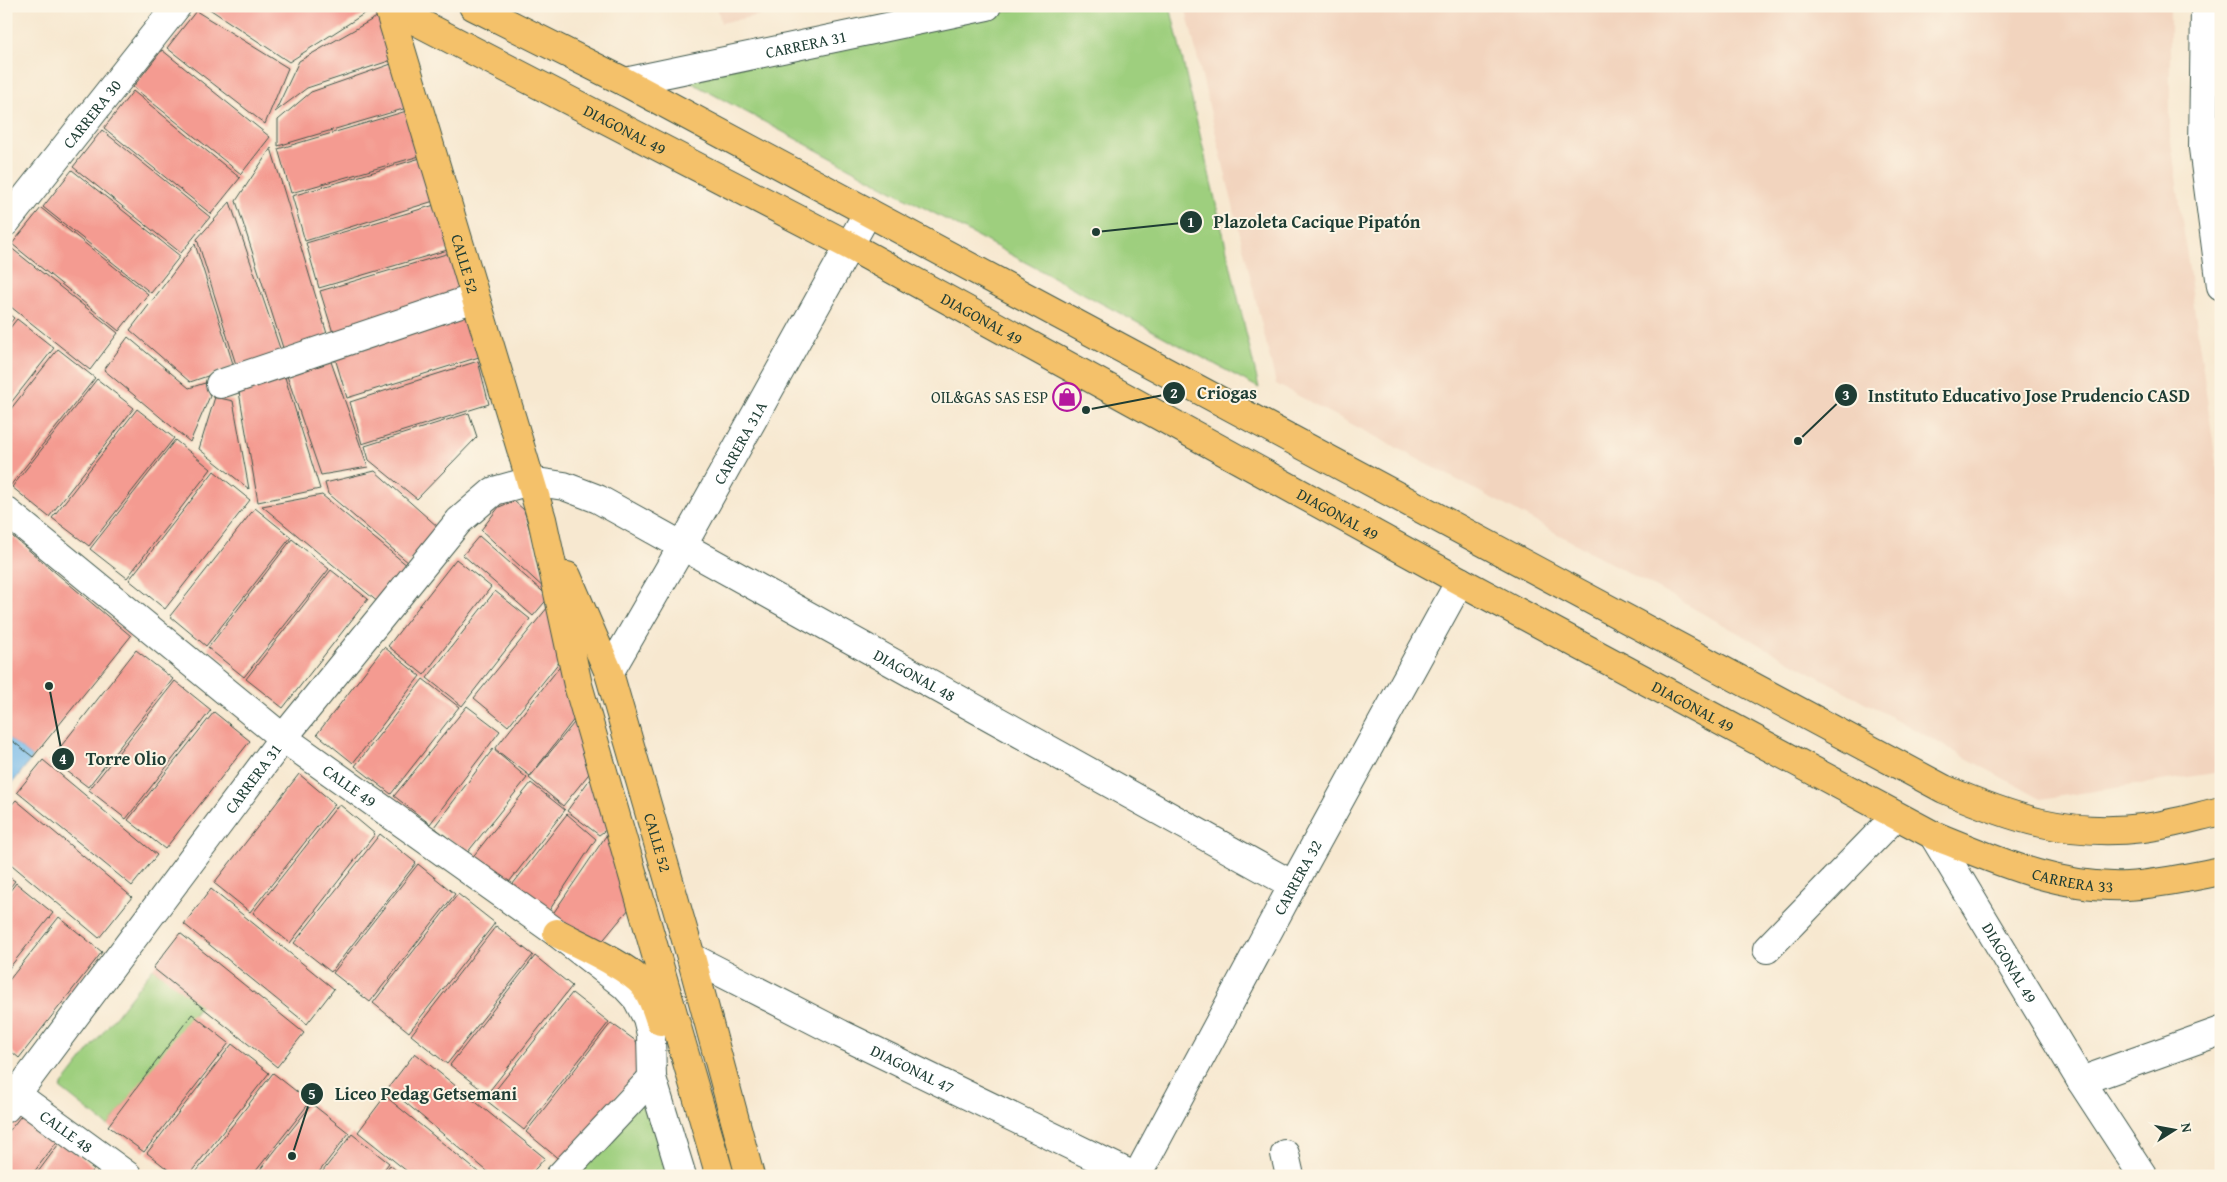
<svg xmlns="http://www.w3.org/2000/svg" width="2227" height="1182" viewBox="0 0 2227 1182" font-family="'Gentium Book Plus',serif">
<rect width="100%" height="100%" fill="#fcf5e5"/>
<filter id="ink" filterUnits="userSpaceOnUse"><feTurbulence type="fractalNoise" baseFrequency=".02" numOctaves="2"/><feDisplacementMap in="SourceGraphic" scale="10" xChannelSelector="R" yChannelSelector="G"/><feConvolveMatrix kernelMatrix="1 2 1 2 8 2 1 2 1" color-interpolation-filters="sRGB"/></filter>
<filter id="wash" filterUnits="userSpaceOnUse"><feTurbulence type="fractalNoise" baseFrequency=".0096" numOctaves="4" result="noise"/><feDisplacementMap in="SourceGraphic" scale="20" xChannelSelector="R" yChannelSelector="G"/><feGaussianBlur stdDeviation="1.12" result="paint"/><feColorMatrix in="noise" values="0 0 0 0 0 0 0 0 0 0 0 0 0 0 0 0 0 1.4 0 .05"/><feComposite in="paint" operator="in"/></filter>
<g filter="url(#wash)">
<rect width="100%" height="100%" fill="#f7e8d0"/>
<path fill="#f2d4be" d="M717,6H804L721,23Z
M1185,6H2170V134L2221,498V772L2041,799L1514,510L1276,384Z"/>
<path fill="#9ecf7e" stroke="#5e8659" d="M1034,6H1170L1259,388L679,76Z
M153,968L201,1005L108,1126L60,1088Z
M652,1078L682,1176H560Z"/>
<path fill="#74baeb" stroke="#4a7c90" d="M6,736L33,757L6,791Z"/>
<g id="blocks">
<path fill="#f49b91" d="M205,6H370L373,8L289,62Z
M196,11L288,68L265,124L167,48Z
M382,14L395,59L307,88L275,112L299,61Z
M162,50L270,137L241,174L133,87Z
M397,62L410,107L278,146V120L311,92Z
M133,91L240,178L211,214L104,128Z
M410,110L423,155L291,193L278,149Z
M102,130L210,217L181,253L73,167Z
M271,148L328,337L284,351L236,201Z
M424,157L437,200L305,241L292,196Z
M72,170L180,256L151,293L43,207Z
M230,202L282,354L237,368L197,239Z
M438,204L451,249L319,288L306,243Z
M41,208L148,294L119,331L12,244Z
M195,244L234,367L190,382L130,330Z
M10,247L118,333L90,370L6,303V252Z
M453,252L466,295L334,336L320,291Z
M6,312L14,318L6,328Z
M466,314L479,357L347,398L335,358Z
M17,319L54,348L6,409V333Z
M128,337L189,388L205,383L210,396L190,442L104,370Z
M58,349L95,378L10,486L6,483V415Z
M329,356L368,467L321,475L285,370Z
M478,361L489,404L362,444L350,402Z
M283,371L320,489L258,502L238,386Z
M97,379L134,408L49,517L12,487Z
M215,397L233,401L249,489L199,449Z
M137,409L174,438L89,546L52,518Z
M469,413L477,437L417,499L369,460L365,446Z
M175,440L211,469L127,578L90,549Z
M214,471L250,500L165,609L129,580Z
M375,471L438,527L409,563L328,494L325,483Z
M322,495L408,566L379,603L262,506Z
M514,501L524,510L547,591L481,530L499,507Z
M255,508L291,537L206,646L170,616Z
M6,531L131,636L33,757L6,736Z
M479,536L549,597L533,616L463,555Z
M292,539L329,569L244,677L208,648Z
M456,559L491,587L424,675L388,646Z
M331,570L368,599L283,708L246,679Z
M495,591L530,619L462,706L427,678Z
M552,602L564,656L508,726L474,698Z
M384,647L420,676L353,763L317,734Z
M136,650L173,679L88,787L51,759Z
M565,660L578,714L530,776L495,749Z
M423,679L459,707L391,794L355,766Z
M175,681L211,710L126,819L89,790Z
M467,706L500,731L430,824L394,796Z
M214,712L250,741L165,849L128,820Z
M578,718L592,770L563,806L529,778Z
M493,749L527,778L467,853L434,827Z
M43,760L157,855L132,886L17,792Z
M595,772L611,826L599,835L567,811Z
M299,774L335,804L250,912L214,883Z
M531,783L565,810L506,886L471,859Z
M16,800L132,897L99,938L6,860V811Z
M339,804L375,834L290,943L253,913Z
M567,814L596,839L545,917L509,889Z
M610,830L629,909L600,944L550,918Z
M380,834L416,863L331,972L294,943Z
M418,864L455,894L370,1002L333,973Z
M6,875L15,881L6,892Z
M16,883L53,913L6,972V896Z
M211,889L334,989L307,1024L184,924Z
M458,894L495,923L409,1032L373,1003Z
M59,917L102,952L19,1058L6,1047V984Z
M496,926L533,955L447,1064L411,1035Z
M180,933L304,1033L277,1067L153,968Z
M535,956L572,986L487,1094L450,1065Z
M572,993L609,1022L524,1130L487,1101Z
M192,1014L229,1043L144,1152L108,1126Z
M611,1023L636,1041L642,1057L637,1073L561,1161L526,1132Z
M232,1044L269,1073L188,1176H176L147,1153Z
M415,1053L545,1158L529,1176H493L388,1088Z
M273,1073L310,1102L252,1176H193Z
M385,1096L483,1176H413L358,1132Z
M312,1104L349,1133L316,1176H255Z
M24,1112L59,1139L31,1176H6V1135Z
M352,1134L389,1163L379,1176H319Z
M61,1141L95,1168L89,1176H35Z
M390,1165L403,1176H382Z"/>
</g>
</g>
<g filter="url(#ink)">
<use href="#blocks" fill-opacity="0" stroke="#3f574b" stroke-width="1"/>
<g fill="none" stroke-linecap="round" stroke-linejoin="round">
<defs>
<g id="minor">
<path d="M2205,6L2203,148L2221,286"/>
<path id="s1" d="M625,82L987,6"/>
<path id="s2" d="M6,222L177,6"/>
<path d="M220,384L475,298"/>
<path id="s3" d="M6,511L283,738L557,933L625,986L637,999L647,1018L651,1034L652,1078L682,1176"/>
<path id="s4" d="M609,673L683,545L868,212"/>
<path id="s5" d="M1933,835L2081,1081L2143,1176"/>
<path d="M1767,949L1896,816"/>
<path id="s6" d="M691,957L841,1034L1134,1176"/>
<path d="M2081,1081L2221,1031"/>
<path id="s7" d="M6,1087L128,1176"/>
<path id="s8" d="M6,1108L283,738L459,521L494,491L530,481L564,486L598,499L1293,885"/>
<path d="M1285,1154L1290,1176"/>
<path d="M560,1176L652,1078"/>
<path id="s9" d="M1137,1176L1293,885L1460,581"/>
</g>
<g id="major">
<path id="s10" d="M387,6L850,246L1460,581L1933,835C1995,860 2058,889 2127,886C2159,884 2190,877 2221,871"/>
<path id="s11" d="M388,6L542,519L578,685L720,1176"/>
<path d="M473,6L625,82L1944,789C2012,818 2067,837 2143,828C2169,825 2195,817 2221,811"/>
<path id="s12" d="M567,576L609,673L691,957L750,1176"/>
<path d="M557,933C580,945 628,966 644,985C652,995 656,1008 660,1021"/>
</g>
</defs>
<use href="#minor" stroke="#3f574b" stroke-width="30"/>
<use href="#major" stroke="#3f574b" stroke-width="30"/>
<use href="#minor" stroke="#fff" stroke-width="28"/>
<use href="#major" stroke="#f4c16a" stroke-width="28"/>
</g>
</g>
<defs>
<symbol id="shop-ring" viewBox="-11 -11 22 22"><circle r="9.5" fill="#fcf5e5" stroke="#b5179e" stroke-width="1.5"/><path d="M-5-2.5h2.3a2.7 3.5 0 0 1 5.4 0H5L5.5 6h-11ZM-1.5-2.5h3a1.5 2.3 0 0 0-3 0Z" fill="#b5179e"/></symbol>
</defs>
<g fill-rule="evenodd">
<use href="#shop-ring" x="1051" y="381" width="32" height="32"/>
</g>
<g text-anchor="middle" stroke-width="4" stroke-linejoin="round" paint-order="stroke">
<g font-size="16" fill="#1f3d34" stroke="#fcf5e5">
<text dy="6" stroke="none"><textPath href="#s1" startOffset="185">CARRERA 31</textPath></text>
<text dy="6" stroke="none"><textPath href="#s2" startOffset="138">CARRERA 30</textPath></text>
<text dy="6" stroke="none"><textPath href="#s10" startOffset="268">DIAGONAL 49</textPath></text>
<text dy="6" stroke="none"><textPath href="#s11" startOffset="269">CALLE 52</textPath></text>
<text dy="6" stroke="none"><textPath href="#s10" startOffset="672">DIAGONAL 49</textPath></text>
<text dy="6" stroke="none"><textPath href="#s4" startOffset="265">CARRERA 31A</textPath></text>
<text dy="6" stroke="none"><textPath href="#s10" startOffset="1078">DIAGONAL 49</textPath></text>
<text dy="6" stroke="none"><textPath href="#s8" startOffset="1258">DIAGONAL 48</textPath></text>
<text dy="6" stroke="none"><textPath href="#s10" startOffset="1482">DIAGONAL 49</textPath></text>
<text dy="6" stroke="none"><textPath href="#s8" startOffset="412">CARRERA 31</textPath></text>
<text dy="6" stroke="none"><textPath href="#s3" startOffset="440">CALLE 49</textPath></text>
<text dy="6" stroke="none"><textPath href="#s12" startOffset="282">CALLE 52</textPath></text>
<text dy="6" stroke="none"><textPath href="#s9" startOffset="339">CARRERA 32</textPath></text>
<text dy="6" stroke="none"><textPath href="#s10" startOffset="1902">CARRERA 33</textPath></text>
<text dy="6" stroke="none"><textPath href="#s5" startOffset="149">DIAGONAL 49</textPath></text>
<text dy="6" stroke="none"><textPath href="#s6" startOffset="248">DIAGONAL 47</textPath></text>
<text dy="6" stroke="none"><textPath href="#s7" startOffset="75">CALLE 48</textPath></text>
</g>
<g font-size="16" fill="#1f3d34" stroke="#fcf5e5" text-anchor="end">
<text x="1048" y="403">OIL&amp;GAS SAS ESP</text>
</g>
</g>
<path fill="none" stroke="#1f3d34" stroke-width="2" d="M1096 232L1191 222M1086 410L1174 393M1798 441L1846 395M49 686L63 759M292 1156L312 1094"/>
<g fill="#1f3d34" stroke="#fcf5e5" stroke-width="2">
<circle cx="1096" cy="232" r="5"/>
<circle cx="1086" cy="410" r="5"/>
<circle cx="1798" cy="441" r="5"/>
<circle cx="49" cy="686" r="5"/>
<circle cx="292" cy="1156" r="5"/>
<circle cx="1191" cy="222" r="12"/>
<circle cx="1174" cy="393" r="12"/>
<circle cx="1846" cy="395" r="12"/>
<circle cx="63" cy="759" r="12"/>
<circle cx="312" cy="1094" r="12"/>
</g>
<g font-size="15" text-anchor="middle" font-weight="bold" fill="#fff">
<text x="1191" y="227">1</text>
<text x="1174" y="398">2</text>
<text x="1846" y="400">3</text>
<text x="63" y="764">4</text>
<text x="312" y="1099">5</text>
</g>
<g font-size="18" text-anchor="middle" font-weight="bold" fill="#1f3d34" stroke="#fcf5e5" stroke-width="4" stroke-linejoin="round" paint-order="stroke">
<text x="1317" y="228">Plazoleta Cacique Pipatón</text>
<text x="1227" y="399">Criogas</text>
<text x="2029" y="402">Instituto Educativo Jose Prudencio CASD</text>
<text x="126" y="765">Torre Olio</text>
<text x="426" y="1100">Liceo Pedag Getsemani</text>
</g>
<rect width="2227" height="1182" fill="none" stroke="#fcf5e5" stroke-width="25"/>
<g transform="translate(2174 1130) rotate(79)" stroke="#fcf5e5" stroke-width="4" paint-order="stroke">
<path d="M0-4L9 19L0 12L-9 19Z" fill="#1f3d34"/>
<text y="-8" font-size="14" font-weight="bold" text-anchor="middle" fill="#1f3d34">N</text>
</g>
</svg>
